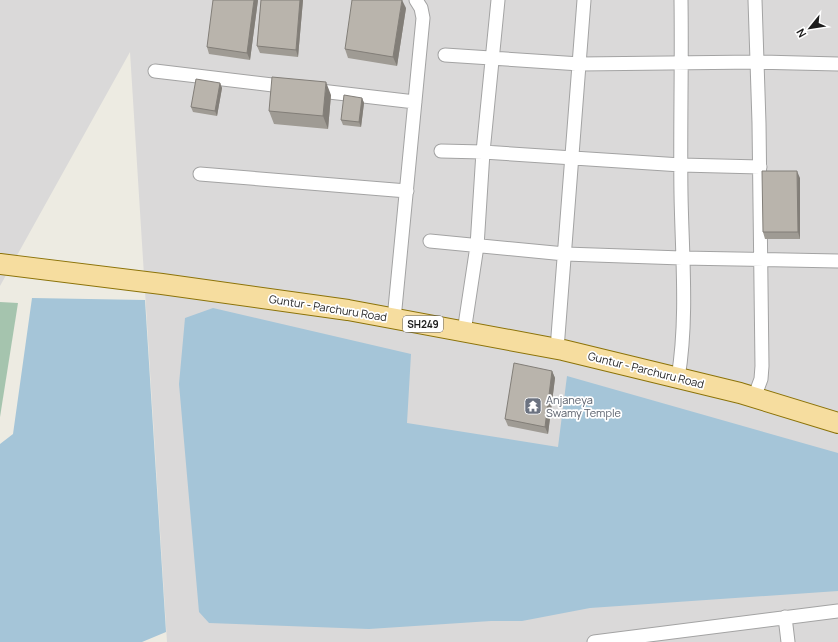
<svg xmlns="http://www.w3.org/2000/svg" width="838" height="642" viewBox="0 0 838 642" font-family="Manrope,sans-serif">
<rect width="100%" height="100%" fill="#edebe2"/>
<path fill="#dad9d9" d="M0,0H838V642H167L130,52L0,286Z"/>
<path fill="#a5c4ae" d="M0,302L18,303L0,417Z"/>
<path fill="#a5c5d8" d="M32,298L145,300L166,632L142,642H0V444L13,434Z
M213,308L411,354L407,423L558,447L567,376L838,453V591L590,608L522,621H491L369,629L209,623L199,612L179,384L185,318Z"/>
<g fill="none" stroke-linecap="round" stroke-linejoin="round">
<defs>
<path id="street" d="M445,55L580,64L757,62L838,64
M155,71L289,87
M312,90L415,102
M441,151L483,152L681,165L760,167
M200,174L407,191
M430,241L565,254L682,258L838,261
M394,319L423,18L421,8L416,0
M464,332L477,246L483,152L498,0
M557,349L584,0
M678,378C688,318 682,255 681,194C680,129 682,65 681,0
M754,398L761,379L762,366L759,123L755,0
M785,617L788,642
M594,642L838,611"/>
<path id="primary" d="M0,264L162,284L348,310L563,350L740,393L838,423"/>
</defs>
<use href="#street" stroke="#a3a3a3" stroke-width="15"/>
<use href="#primary" stroke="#8c7309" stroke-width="22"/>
<use href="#street" stroke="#fff" stroke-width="13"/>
<use href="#primary" stroke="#f6dd9f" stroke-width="20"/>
</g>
<path fill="#9f9b94" d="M258,0L250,60L209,54L207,47Z
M261,0H303L298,57L260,53L257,46Z
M406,8L397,66L348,58L345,49Z
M220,83L222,88L217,116L193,112L191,107Z
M331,95L328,129L274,124L269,111Z
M362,98L364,103L361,127L343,125L341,120Z
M800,178V239H765L763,232Z
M552,371L555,378L548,434L508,426L505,419Z"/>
<path fill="#827e78" d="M254,0H258L250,60L247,53Z
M300,0H303L298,57L296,50Z
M402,0L406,8L397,66L393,57Z
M326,82L331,95L328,129L323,116Z
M220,83L222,88L217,116L215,111Z
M362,98L364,103L361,127L359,122Z
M797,171L800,178V239L798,232Z
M552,371L555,378L548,434L545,427Z"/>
<path fill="#b9b4ac" stroke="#827e78" d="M213,0H254L247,53L207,47Z
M261,0H300L296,50L257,46Z
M352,0H402L393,57L345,49Z
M272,77L326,82L323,116L269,111Z
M196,79L220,83L215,111L191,107Z
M344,95L362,98L359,122L341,120Z
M762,171H797L798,232H763Z
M514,363L552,371L545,427L505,419Z"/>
<defs>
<symbol id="temple-square" viewBox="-11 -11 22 22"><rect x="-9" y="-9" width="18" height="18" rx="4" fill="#6b7280" stroke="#fff"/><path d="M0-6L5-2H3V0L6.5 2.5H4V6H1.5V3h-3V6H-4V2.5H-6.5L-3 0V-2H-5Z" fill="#fff"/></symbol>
</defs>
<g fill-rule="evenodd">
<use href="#temple-square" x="523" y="396" width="20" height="20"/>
</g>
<g text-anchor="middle" stroke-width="3.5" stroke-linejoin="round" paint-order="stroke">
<rect fill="#fff" stroke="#606060" stroke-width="1" x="403" y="316" width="40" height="16" rx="3"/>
<g font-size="10" font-weight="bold" fill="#1c1c1c">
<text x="423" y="328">SH249</text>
</g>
<g font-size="11" fill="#1c1c1c" stroke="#fff">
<text transform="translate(328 308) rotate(9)" y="4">Guntur - Parchuru Road</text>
<text transform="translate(646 370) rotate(14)" y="4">Guntur - Parchuru Road</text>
</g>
<g font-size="11" fill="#5b616d" stroke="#fff" text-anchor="start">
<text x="546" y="404">Anjaneya<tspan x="546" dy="13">Swamy Temple</tspan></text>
</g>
</g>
<g transform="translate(810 28) rotate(240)" stroke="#ffffff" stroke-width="3" paint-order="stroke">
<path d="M0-3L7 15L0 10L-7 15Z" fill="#1c1c1c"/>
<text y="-6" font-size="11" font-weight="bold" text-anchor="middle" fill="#1c1c1c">N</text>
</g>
</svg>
